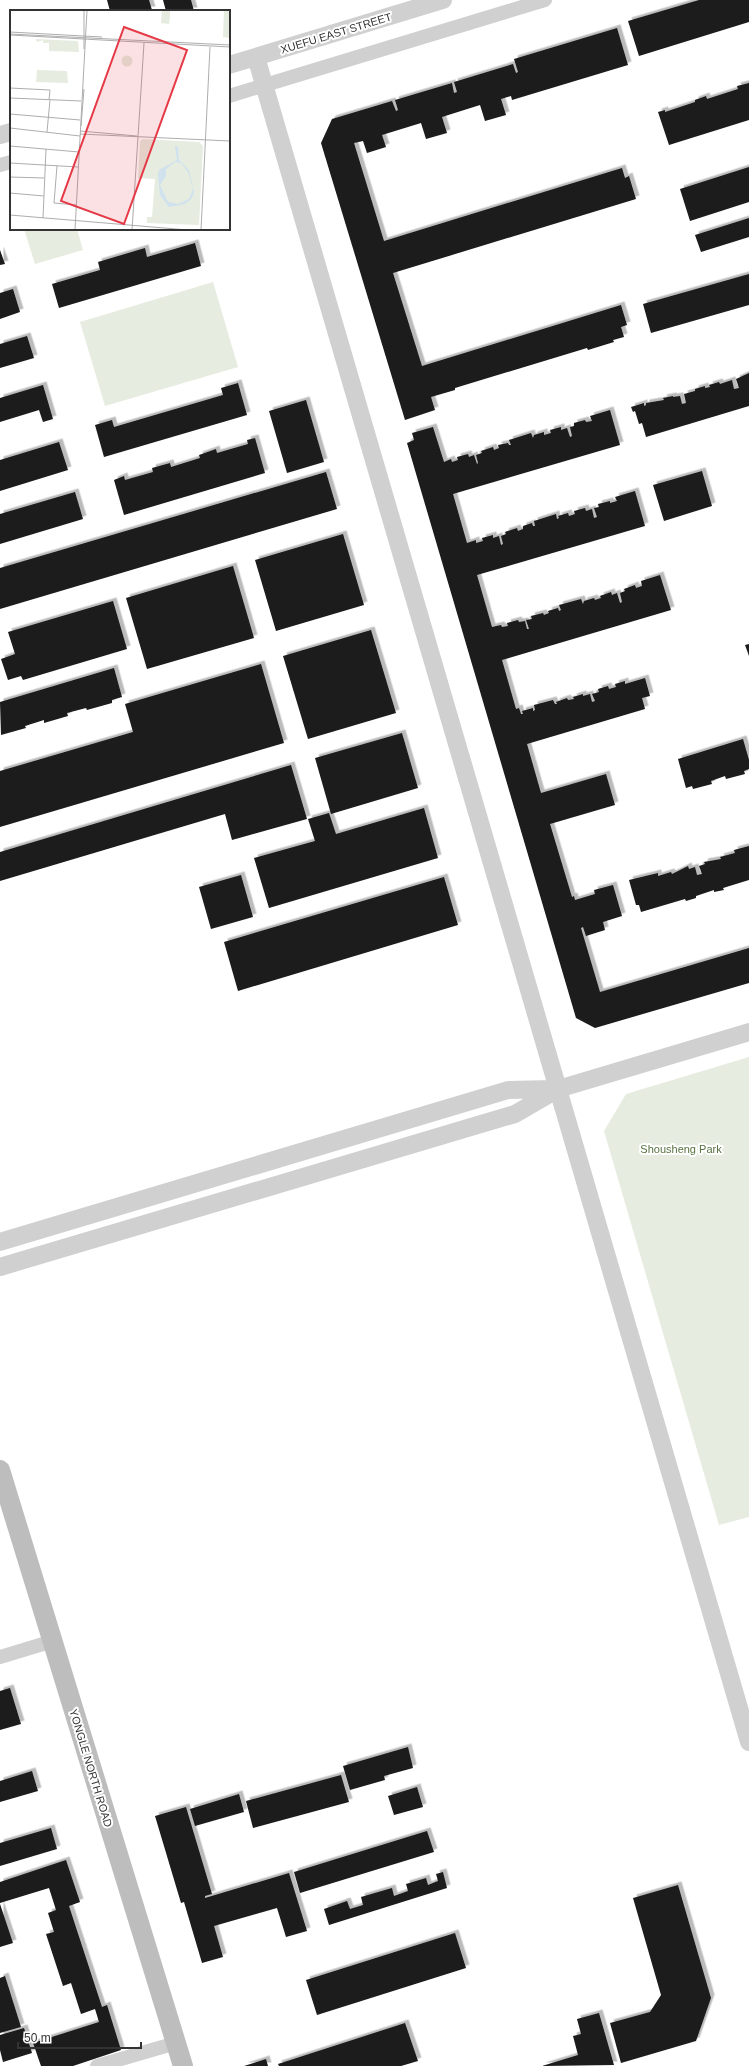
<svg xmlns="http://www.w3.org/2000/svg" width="749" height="2066" viewBox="0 0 749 2066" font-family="Helvetica,sans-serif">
<defs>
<filter id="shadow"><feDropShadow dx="3.5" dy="-3.5" stdDeviation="0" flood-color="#0004"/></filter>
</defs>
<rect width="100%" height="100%" fill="#fff"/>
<path fill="#e6ecdf" d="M24,229H77L83,250L35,264Z
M213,282L238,367L105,406L80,322Z
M749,1057V1517L719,1525L604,1131L626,1094Z"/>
<path fill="#1a1a1a" filter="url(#shadow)" d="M107,0H149L152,10L110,11Z
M163,0H191L194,11H166Z
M699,0H749V22L639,56L628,21Z
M617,28L628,65L512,100L511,96L501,99L506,115L485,121L480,105L442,117L447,133L426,139L421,123L382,135L386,147L367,153L363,141L354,143L384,241L622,168L625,178L629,176L636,199L393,273L422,366L621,305L627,325L621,327L624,337L613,340L614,342L588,350L587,348L455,388V390L431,397L435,410L405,420L321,143L332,119L392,101L396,111L398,110L395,100L452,83L454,93L457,92L454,82L513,64L516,73L518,72L514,59Z
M749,83V120L669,145L658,112L665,110V112L695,102V100L706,96L707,99L738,89L737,86Z
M749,167V202L690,221L680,189Z
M749,218V237L701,252L695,235Z
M195,243L201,266L59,308L52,284L100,270L98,262L145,248L147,257Z
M0,250L5,264L0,265Z
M749,274V305L651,333L643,304Z
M13,289L20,312L0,319V293Z
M27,336L34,358L0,368V344Z
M749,373V406L646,437L642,423L639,424L635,411L633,412L631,407L644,403V406L646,405V403L664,400L663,398L673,396V397L680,396L682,404L686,403L684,394L695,391V389L705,386V388L710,387L709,385L719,382L720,384L732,380L734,389L739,388L736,379Z
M238,383L247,415L104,457L95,425L112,420L114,427L223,395L221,388Z
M43,385L53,419L43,422L39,410L0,422V398Z
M306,400L324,462L287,473L269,411Z
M610,410L620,445L453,494L467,543L476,540V543L483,541L482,538L493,535V538L499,536L501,545L503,544L501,536L506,534L505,532L517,528L518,531L523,529V526L532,523L533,526H535L534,521L556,514L557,519L559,518L558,516L568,513L569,516L575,514L574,511L585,508L586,511L592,509L594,518L597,517L594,508L599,507L598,504L610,501V503L617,501L615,497L635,491L645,526L477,575L492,627L501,625L502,627L508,626L507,623L518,620L519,622L525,621L527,629H529L526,620L532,619L531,616L543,613L544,615L549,613L548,611L558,608L559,611L561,610L559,605L581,599L583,604L584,601L594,598L595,600L601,598L600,596L611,592L612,595L617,593L620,603L622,602L620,593L625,591L624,589L635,585L636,588L642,586L641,581L660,575L671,610L502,660L516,709L519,708L521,714H523L522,711L533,708V711L535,710L534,705L553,700L555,704H557L556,702L567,698L568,700L574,699L573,697L583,694V696L590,694L592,702L595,701L592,694L599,692L598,689L608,686L609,689L616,687L615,684L625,681V684L645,678L650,696L642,698L645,709L527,744L541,793L606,774L615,805L550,824L572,897L574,896L575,900L595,894L594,890L613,885L622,916L603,922L605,930L586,936L583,927L581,928L600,992L749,948V983L595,1028L576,1018L407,443L414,440L412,433L433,427L444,462L451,459L452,462L458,460L457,457L468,454L469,457L474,455L477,464L478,463L476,455L482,453L481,451L493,447L494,450L499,448L498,445L508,443L509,445H511L509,440L531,433L533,438L534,435L544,432V435L551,433L550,430L561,427V430L567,428L570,437L572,436L570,427L574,426V423L585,420L586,422L592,421L590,416Z
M255,438L265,473L124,515L114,480L124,476L125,480L153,472L152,468L170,463L171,467L200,458L199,455L216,449L217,453L248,444L247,440Z
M59,442L68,470L0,491V460Z
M702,471L712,506L664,521L653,485Z
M326,472L337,509L0,609V568Z
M75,492L83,519L0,544V514Z
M343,534L364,605L276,631L255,560Z
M233,566L254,638L147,669L126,598Z
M113,601L127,649L23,680L21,676L8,680L1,659L15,654L8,632Z
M371,630L396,713L308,739L283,656Z
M749,644V656L745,645Z
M261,664L284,743L0,827V771L133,732L125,704Z
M114,668L122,697L112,700V703L87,710L86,708L67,713L68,716L44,723V720L25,726L26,728L1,735L0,702Z
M402,733L418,788L331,814L315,758Z
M743,739L749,760V769L744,771L745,774L726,779L725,776L711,781L712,784L693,789L692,786L686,788L678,759Z
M291,765L307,819L232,840L225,814L0,881V852Z
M424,808L438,858L269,908L254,858L315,841L308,819L329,813L336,834Z
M749,846V880L723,888L724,890L714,892V890L696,896V898L686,901L685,899L641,912L639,905H636L629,880L658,873V876L671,872L672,874L688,866L689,869L695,867L697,875L702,874L699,866L705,864L704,862L721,859L720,857L735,853L734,850Z
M241,875L253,917L211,929L199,887Z
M444,877L458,925L238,991L224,942Z
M10,1688L21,1724L0,1730V1691Z
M408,1747L413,1768L384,1776L385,1780L350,1790L343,1766Z
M32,1771L38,1791L0,1802V1781Z
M341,1775L349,1802L253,1828L246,1801Z
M417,1787L423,1807L394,1815L388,1796Z
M239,1794L244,1812L195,1826L190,1809Z
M186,1807L212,1894L205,1896V1898L289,1873L307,1931L286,1937L277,1908L214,1926L223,1957L202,1963L184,1902L181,1903L155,1816Z
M51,1828L57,1849L0,1866V1843Z
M427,1831L434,1852L300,1893L294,1872Z
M66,1860L80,1902L69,1906L102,2007L107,2005L121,2050L73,2066H41L33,2043L99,2022L95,2009L81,2014L71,1983L63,1986L46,1934L54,1932L48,1913L56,1910L49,1888L0,1903V1882Z
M443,1872L447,1888L329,1925L324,1909L347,1901L350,1909L363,1905L361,1897L392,1888L394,1896L408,1891L406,1884L426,1878L428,1885L438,1881L436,1874Z
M678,1885L711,1998L696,2041L621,2063L610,2023L650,2012L661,1995L633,1898Z
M0,1904L13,1943L0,1947Z
M455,1933L466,1968L317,2015L306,1980Z
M5,1976L21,2027L0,2033V1978Z
M599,2013L614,2065L542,2066L578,2055L573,2036L581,2034L577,2019Z
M405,2023L418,2061L401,2066H279L278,2064Z
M24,2028L32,2053L3,2062L0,2050V2035Z
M266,2059L268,2066H244Z"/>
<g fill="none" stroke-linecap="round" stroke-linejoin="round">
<path stroke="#d0d0d0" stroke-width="14" d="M229,96L545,0
M0,165L11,162
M0,1657L53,1641
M97,2066L176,2043"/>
<path stroke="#d0d0d0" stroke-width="18" d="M256,57L749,1742
M229,65L443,0
M0,135L11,132
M0,1242L508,1090L555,1089
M0,1267L515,1114L558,1089L749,1032"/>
<path stroke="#bdbdbd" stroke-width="20" d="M0,1470L183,2066"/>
</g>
<g text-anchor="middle" stroke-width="4" stroke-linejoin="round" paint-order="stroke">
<g font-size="11" fill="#333" stroke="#fff">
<text transform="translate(336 33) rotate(-17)" y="4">XUEFU EAST STREET</text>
<text transform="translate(91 1768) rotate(73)" y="4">YONGLE NORTH ROAD</text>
</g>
<g font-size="11" fill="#56703f" stroke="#fff">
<text x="681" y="1153">Shousheng Park</text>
</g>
</g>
<g transform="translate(10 10)">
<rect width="220" height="220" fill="#fff"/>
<path d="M152,0H160V7H152H160L159,14L151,13ZM214,0H220V28L213,27ZM26,29L68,31L69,42L39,41V33H33V30L27,32ZM111.5 51a5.5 5.5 0 1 1 11 0a5.5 5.5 0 1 1-11 0ZM27,60L57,61L58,73L26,72ZM133,129L189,132L193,136L189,215L137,213V207H142L145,169L128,168L130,131Z" fill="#e6ecdf"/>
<path d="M165,136L168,137L169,150L179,160L184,182L182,188L175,194L159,197L150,185L148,165L149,160L167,150ZM165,152L171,153L178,162L183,179L179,189L168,194L158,192L150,175L156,166V159Z" fill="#cfe2ee" fill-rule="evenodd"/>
<path fill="none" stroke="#adadad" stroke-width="1" d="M0,22L92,27M0,24L220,35M0,25L220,37M74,39V0M0,78L40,80L39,90M0,88L71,91M0,104L70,110M71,116L74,79M0,118L70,126M70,121L127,126M37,122L40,90M70,124L220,131M0,136L69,142M0,153L68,157M47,156L44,193L66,195M0,167L34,168M0,183L34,186M0,205L178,220M33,208L36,139M65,220L77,0M122,220L134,33M191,220L200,37"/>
<path fill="#e63946" fill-opacity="0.15" stroke="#e63946" stroke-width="2" d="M114,17L177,40L114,214L51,191Z"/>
<rect width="220" height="220" fill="none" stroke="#333" stroke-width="2"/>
</g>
<path d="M18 2042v6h123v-6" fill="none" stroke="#333333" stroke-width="2"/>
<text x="24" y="2042" font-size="12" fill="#333333" stroke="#ffffff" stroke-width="3" paint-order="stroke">50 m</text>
</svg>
